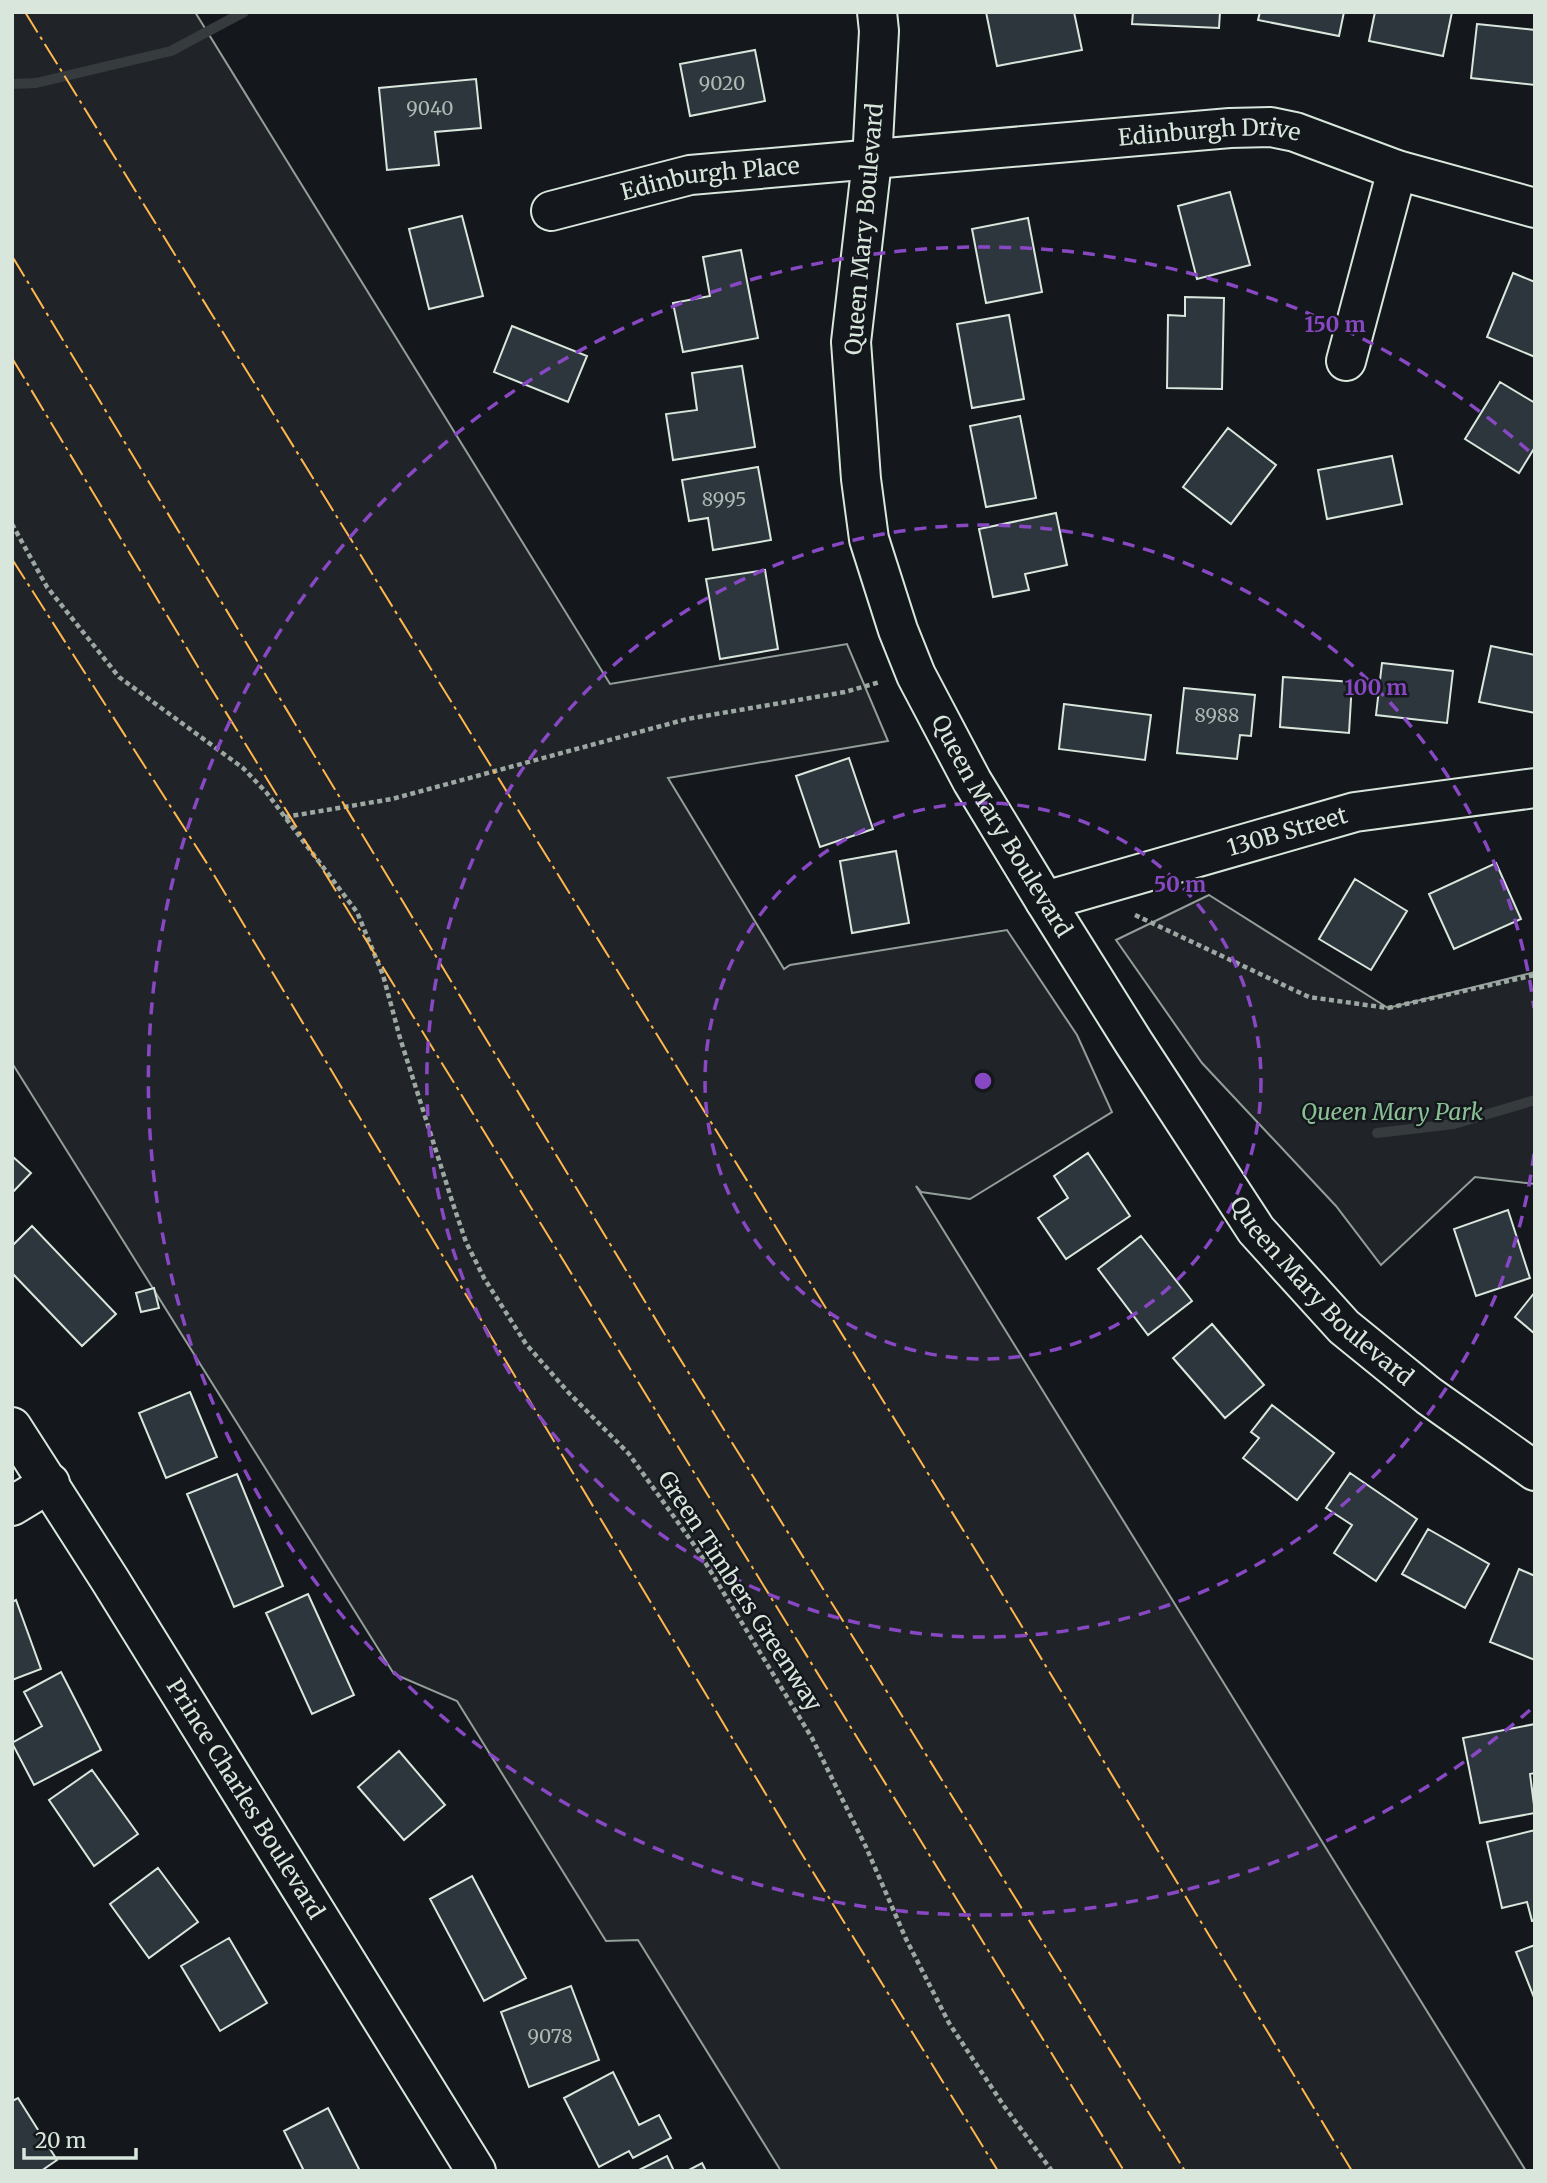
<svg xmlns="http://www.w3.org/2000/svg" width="1547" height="2183" viewBox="0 0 1547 2183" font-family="Merriweather,serif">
<rect width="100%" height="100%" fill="#14181c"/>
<path fill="#202428" stroke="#939e99" stroke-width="2" d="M12,12H195L610,684L847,644L888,741L668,778L784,969L790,965L1007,930L1077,1035L1112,1112L970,1199L921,1192L916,1186L1526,2171H781L638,1940L606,1941L457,1701L394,1674L12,1063Z
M1209,895L1388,1008L1535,972V1184L1475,1177L1381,1265L1336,1206L1202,1063L1116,940Z"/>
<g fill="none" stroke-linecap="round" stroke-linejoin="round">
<path stroke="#363b3e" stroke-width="10" d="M12,84L36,83L171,51L244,12
M1377,1133L1454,1124L1535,1100"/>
</g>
<path fill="#2c363c" stroke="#d8e6dc" stroke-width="2" d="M986,12H1074L1082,50L997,66Z
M1133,12H1220L1219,28L1132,24Z
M1260,12H1344L1339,36L1258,20Z
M1375,12H1452L1443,56L1369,41Z
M1477,24L1535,30V85L1471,78Z
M755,50L765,101L690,116L680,64Z
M476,79L481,128L435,132L439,165L387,170L379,88Z
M1230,192L1250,265L1197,279L1178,206Z
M462,216L483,296L429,309L409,229Z
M1028,218L1042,292L986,303L972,229Z
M741,250L758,338L683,352L673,303L710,296L703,257Z
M1513,273L1535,282V357L1487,337Z
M1185,297L1224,298L1222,389L1167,388L1168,315L1185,316Z
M1009,315L1024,399L972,408L957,324Z
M512,326L587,356L568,402L494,372Z
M742,366L755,447L673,460L666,414L697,410L692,373Z
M1500,382L1535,403V447L1519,473L1465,439Z
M1020,416L1036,498L986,507L970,426Z
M1228,428L1276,465L1231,524L1183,487Z
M1392,456L1402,504L1327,519L1318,470Z
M758,467L771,540L713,550L708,518L689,521L682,480Z
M1056,513L1067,565L1025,574L1029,590L993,597L979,529Z
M765,570L778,649L720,659L706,579Z
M1491,646L1535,655V713L1479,702Z
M1382,663L1453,671L1447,723L1376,715Z
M1283,677L1352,682L1349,733L1280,727Z
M1184,688L1255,695L1251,736L1240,735L1237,759L1177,753Z
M1064,704L1151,715L1145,760L1059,749Z
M849,758L873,829L820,847L796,776Z
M896,851L909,923L852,933L840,861Z
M1496,863L1521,919L1454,949L1429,894Z
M1355,879L1407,911L1371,970L1319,939Z
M1088,1153L1130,1216L1066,1259L1038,1218L1068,1198L1054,1176Z
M12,1156L31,1173L12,1193Z
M1508,1210L1530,1278L1476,1296L1454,1229Z
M32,1226L116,1314L82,1346L12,1273V1246Z
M1141,1236L1192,1301L1148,1335L1098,1269Z
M154,1288L159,1308L141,1312L136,1293Z
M1535,1292V1334L1515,1317Z
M1212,1324L1264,1385L1225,1418L1173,1358Z
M190,1392L217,1457L166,1478L139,1413Z
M1272,1405L1334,1453L1297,1500L1243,1458L1259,1438L1251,1432Z
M1350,1473L1417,1519L1376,1581L1334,1553L1352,1525L1326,1508Z
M237,1474L283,1586L234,1607L187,1494Z
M1428,1529L1489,1564L1465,1608L1402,1574Z
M1519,1569L1535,1576V1660L1490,1642Z
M308,1594L354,1695L312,1714L266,1613Z
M16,1600L41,1669L12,1680V1602Z
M61,1672L101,1750L34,1785L12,1743L42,1726L24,1692Z
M1535,1724V1773L1530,1774L1535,1813L1480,1823L1463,1738Z
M399,1751L445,1805L404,1840L358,1787Z
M92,1770L138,1834L94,1866L49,1800Z
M1535,1830V1920L1532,1921L1527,1902L1502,1908L1487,1842Z
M158,1868L198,1922L149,1958L110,1904Z
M472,1876L526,1978L484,2001L430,1899Z
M229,1938L267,2003L220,2031L181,1966Z
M1535,1945V2000L1516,1952Z
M571,1986L599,2060L529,2087L501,2012Z
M613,2072L639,2125L659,2115L671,2138L633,2158L629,2151L599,2167L564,2098Z
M18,2098L57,2160L41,2171H12V2101Z
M328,2108L360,2171H304L284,2131Z
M667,2156L674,2171H637Z
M702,2163L706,2171H687Z"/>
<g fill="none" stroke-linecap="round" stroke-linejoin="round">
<defs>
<g id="minor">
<path id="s1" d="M877,12L879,31L872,161L851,342L861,479L869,539L898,630L916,675L972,781L1045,901L1134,1043L1256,1230L1344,1327L1429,1396L1535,1471"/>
<path id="s2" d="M551,211L690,175L1230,128L1271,127L1295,132L1397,170L1535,208"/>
<path d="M1346,361L1397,170"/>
<path id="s3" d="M1045,901L1355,812L1535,788"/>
<path id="s4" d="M12,1427L110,1580L476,2171"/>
<path d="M12,1506L50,1483"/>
</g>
</defs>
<use href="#minor" stroke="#d8e6dc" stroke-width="42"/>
<path stroke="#9da8a2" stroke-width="4.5" stroke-dasharray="5 3.5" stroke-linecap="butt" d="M12,524L47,587L119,677L243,768L266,792L357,912L383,975L400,1038L453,1204L466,1242L484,1278L526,1344L568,1392L629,1454L697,1549L812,1738L866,1847L906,1939L949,2023L1004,2106L1052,2171
M285,817L392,799L687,719L845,692L880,682
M1135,915L1309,997L1388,1008L1535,975"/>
<use href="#minor" stroke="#14181c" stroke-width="38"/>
<path stroke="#ffb74d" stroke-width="2" stroke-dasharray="24 5 3.5 5" stroke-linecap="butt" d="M25,12L984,1564L1352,2171
M12,256L667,1338L1185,2171
M12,358L206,680L1124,2171
M12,559L208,865L800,1851L998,2171"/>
</g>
<g fill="none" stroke="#8948c3" stroke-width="3.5" stroke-dasharray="12 9">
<circle cx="983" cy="1081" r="278"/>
<path d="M1534 1154A556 556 0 1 1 1534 1008"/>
<path d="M1530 1710A834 834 0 1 1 1530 452"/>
</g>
<g text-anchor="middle" stroke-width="5" stroke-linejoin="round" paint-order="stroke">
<g font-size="19" fill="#adbab4">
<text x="722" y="90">9020</text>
<text x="430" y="115">9040</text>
<text x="724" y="506">8995</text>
<text x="1217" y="722">8988</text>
<text x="550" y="2043">9078</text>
</g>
<g font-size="23" fill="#d8e6dc" stroke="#14181c">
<text dy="8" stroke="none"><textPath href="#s2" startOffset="665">Edinburgh Drive</textPath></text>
<text dy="8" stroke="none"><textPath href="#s2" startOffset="163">Edinburgh Place</textPath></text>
<text transform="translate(864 229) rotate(-85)" y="8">Queen Mary Boulevard</text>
<text dy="8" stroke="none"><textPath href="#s1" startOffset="847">Queen Mary Boulevard</textPath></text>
<text dy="8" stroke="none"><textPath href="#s3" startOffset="252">130B Street</textPath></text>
<text dy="8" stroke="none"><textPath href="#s1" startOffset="1414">Queen Mary Boulevard</textPath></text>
<text transform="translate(740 1591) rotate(57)" y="8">Green Timbers Greenway</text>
<text dy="8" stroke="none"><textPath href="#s4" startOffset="439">Prince Charles Boulevard</textPath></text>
</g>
<g font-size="23" font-style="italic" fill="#8ac095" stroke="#14181c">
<text x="1392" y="1120">Queen Mary Park</text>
</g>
</g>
<circle cx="983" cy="1081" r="10" fill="#8948c3" stroke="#14181c" stroke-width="3.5"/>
<g font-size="21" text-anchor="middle" font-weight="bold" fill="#8948c3" stroke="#14181c" stroke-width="5" stroke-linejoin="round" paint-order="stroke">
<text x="1335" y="332">150 m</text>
<text x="1376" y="695">100 m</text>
<text x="1180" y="892">50 m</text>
</g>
<rect width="1547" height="2183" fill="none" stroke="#d8e6dc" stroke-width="28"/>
<path d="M24 2148v10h112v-10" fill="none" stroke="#d8e6dc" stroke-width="3.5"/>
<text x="35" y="2148" font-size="21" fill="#d8e6dc" stroke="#14181c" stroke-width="5" paint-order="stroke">20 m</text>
</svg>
